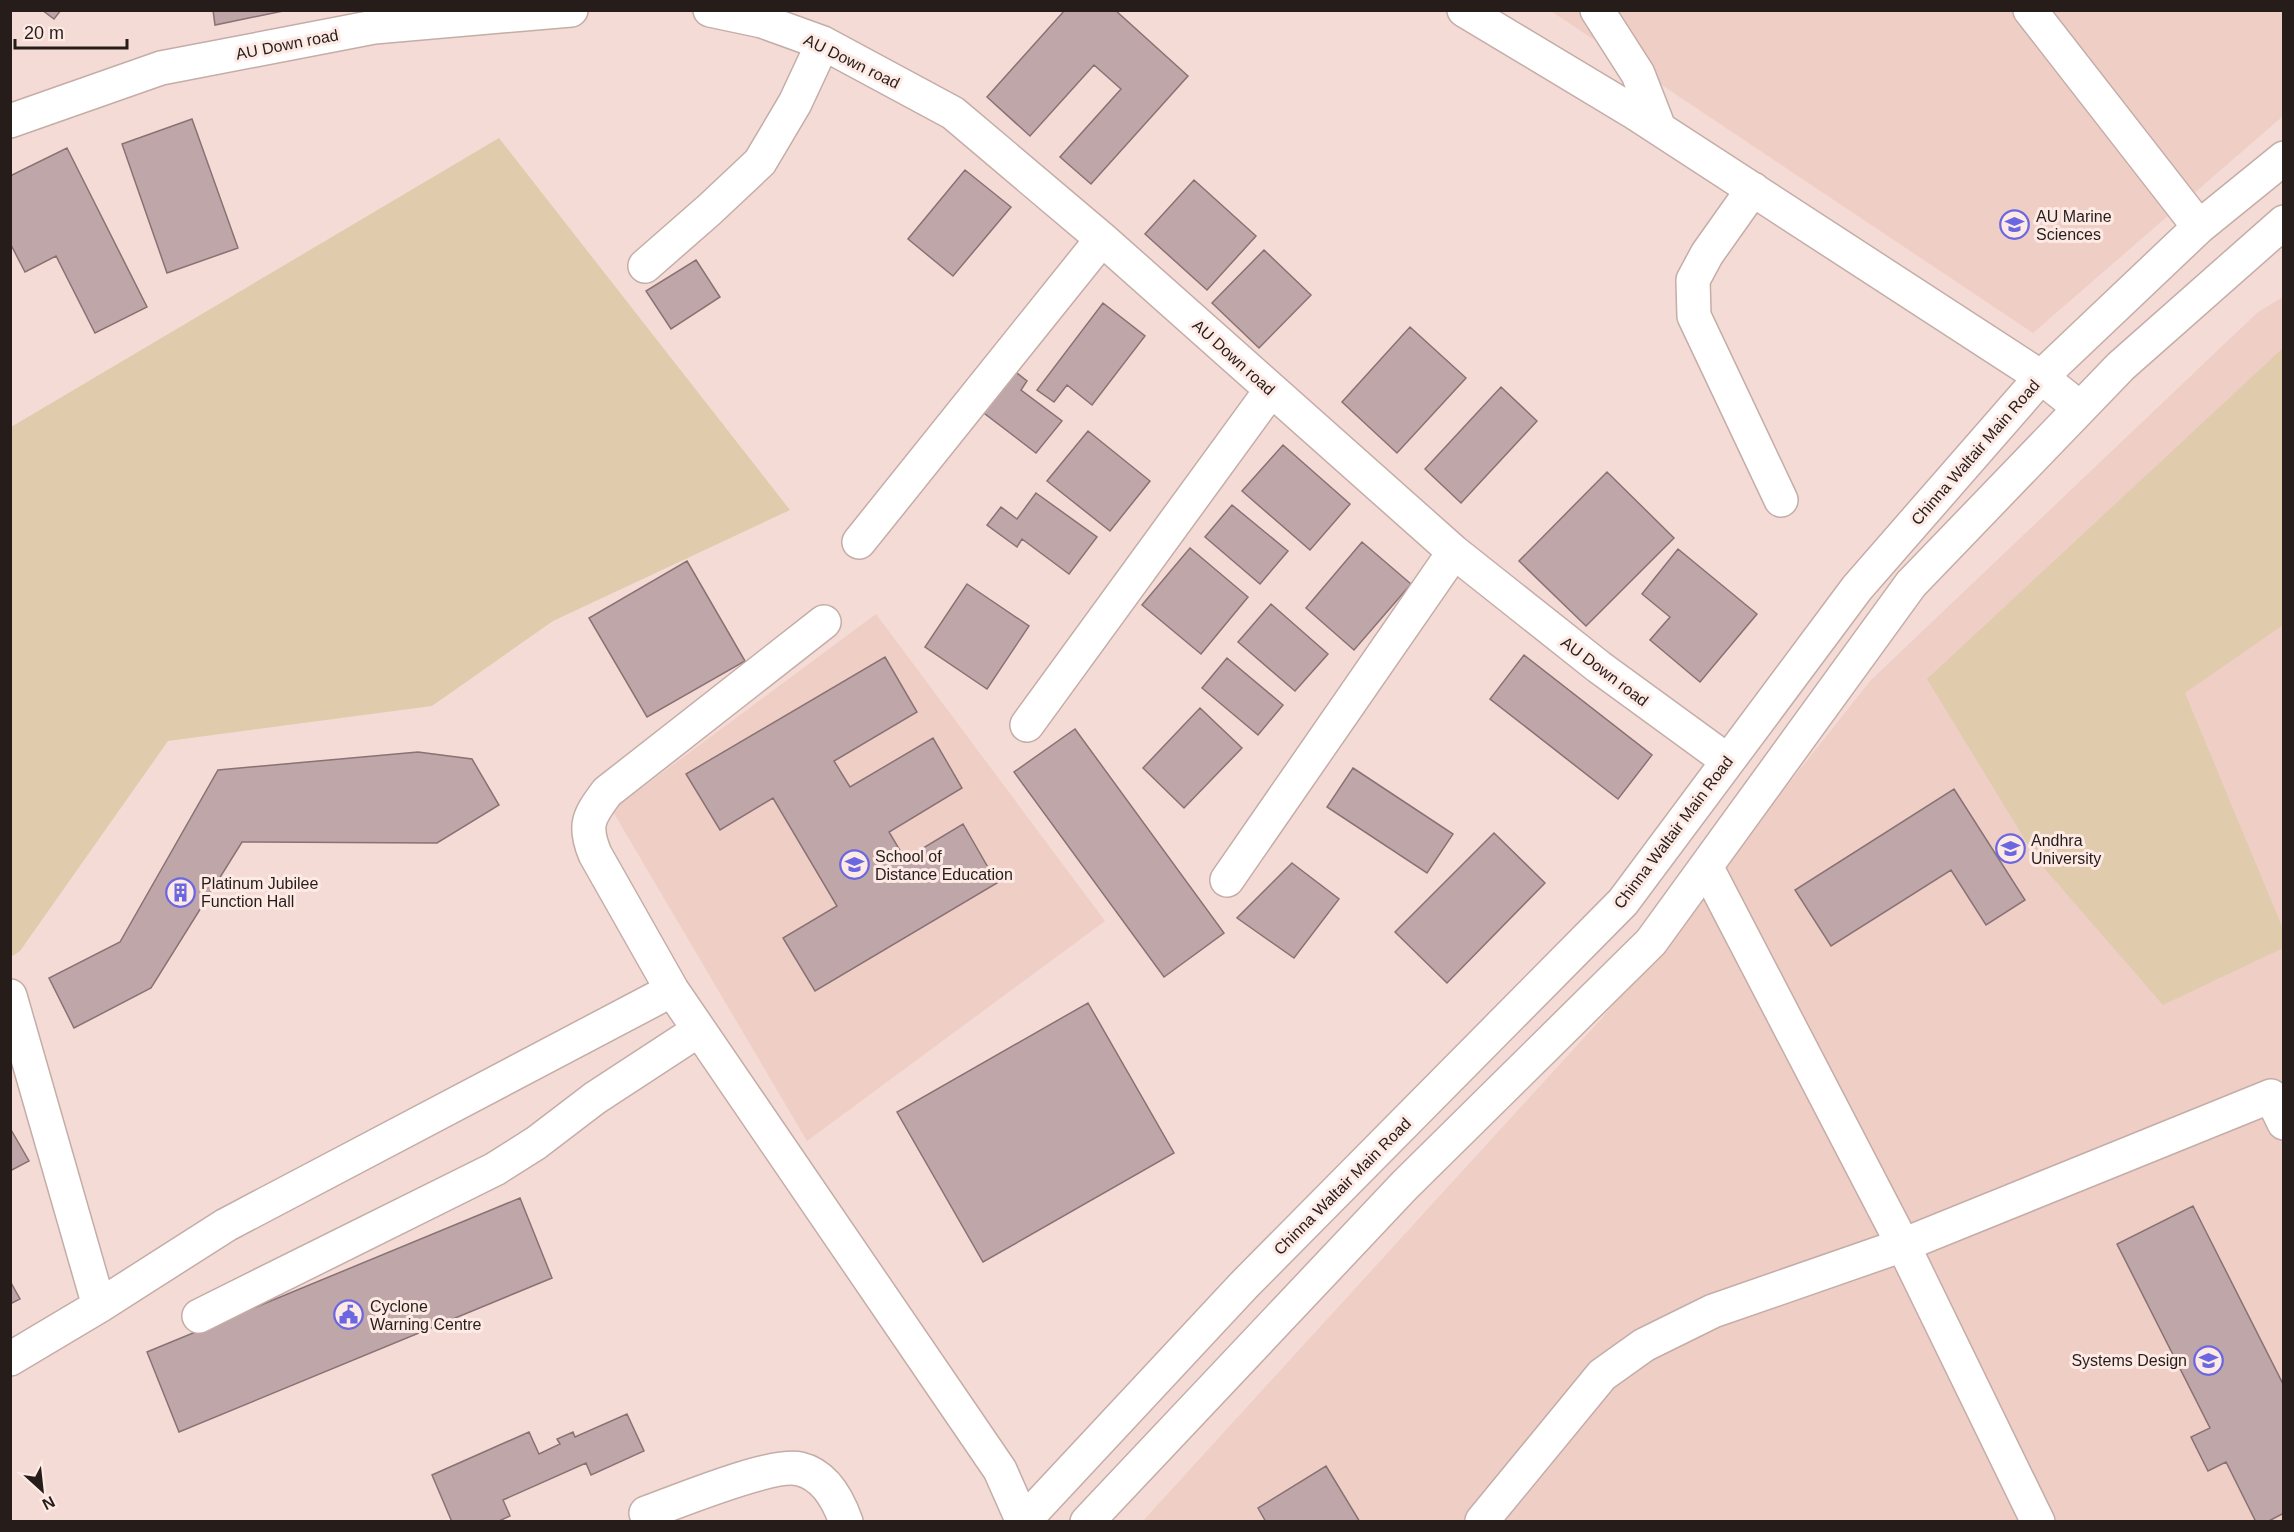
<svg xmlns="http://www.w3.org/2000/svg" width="2294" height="1532" viewBox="0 0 2294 1532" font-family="Helvetica,sans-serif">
<rect width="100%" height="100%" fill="#f4dbd5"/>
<path fill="#efcec6" d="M1551,11H2283V116L2033,333Z
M2283,297V1521L1142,1522L1603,1017L1871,680L2258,312Z
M876,614L1105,921L807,1141L612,810Z"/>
<path fill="#e0ccac" d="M499,138L790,510L553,621L432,706L168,741L20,951L11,957V427Z
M2283,348V625L2185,693L2283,929V948L2163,1005L2038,861L1927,679Z"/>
<path fill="#bfa6a9" stroke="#897274" stroke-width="1.5" d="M42,10H61L54,19Z
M213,10H288L215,25Z
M1065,10H1115L1188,76L1091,184L1060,157L1121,89L1094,65L1030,136L987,97Z
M192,119L238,248L167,273L122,144Z
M67,148L147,307L95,333L56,256L25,272L10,243V176Z
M965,170L1011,207L953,276L908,239Z
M1194,180L1256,236L1207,290L1145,234Z
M1264,250L1311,295L1259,348L1212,303Z
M696,260L720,297L671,329L646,291Z
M1103,303L1145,336L1092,405L1067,385L1054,402L1037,390Z
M1410,327L1466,378L1397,453L1342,402Z
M1012,369L1027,381L1021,390L1062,421L1036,453L980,410Z
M1501,387L1537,421L1461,503L1425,469Z
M1088,431L1150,481L1110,531L1047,481Z
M1283,445L1350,504L1310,550L1242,491Z
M1607,472L1674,538L1586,626L1519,561Z
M1036,493L1097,537L1069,574L1022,539L1017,547L987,525L1001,507L1017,519Z
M1232,505L1288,551L1260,584L1205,537Z
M1362,542L1411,584L1354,650L1306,608Z
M1190,548L1248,597L1201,654L1142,605Z
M1678,549L1757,614L1700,682L1650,640L1670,617L1642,594Z
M687,561L745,661L647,717L589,618Z
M967,584L1029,626L987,689L925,647Z
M1271,604L1328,654L1295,691L1238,642Z
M1524,655L1652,755L1618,799L1490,699Z
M885,657L917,712L834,761L850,787L933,738L962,788L889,832L905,859L963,824L997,883L815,991L783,938L837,906L773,798L720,830L686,774Z
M1227,658L1283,705L1258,735L1202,688Z
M1200,708L1242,748L1184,808L1143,768Z
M1075,729L1224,933L1164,977L1014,772Z
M418,752L472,759L499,805L437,843L242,842L151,988L74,1028L49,978L120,942L218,770Z
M1353,768L1453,834L1427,873L1327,807Z
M1954,789L2025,900L1986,925L1951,870L1831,946L1795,890Z
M1494,833L1545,883L1447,983L1395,932Z
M1292,863L1339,899L1294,958L1237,918Z
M1088,1003L1174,1153L983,1262L897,1112Z
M10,1128L29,1161L10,1171Z
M520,1198L552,1278L179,1432L147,1352Z
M2193,1206L2284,1386V1513L2267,1522H2256L2226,1462L2208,1471L2191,1437L2210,1428L2117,1244Z
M10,1281L20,1299L10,1304Z
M627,1414L644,1451L591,1475L586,1463L503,1500L510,1516L497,1522H452L432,1475L529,1432L539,1454L560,1444L557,1439L573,1432L575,1437Z
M1326,1466L1360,1522H1266L1258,1508Z"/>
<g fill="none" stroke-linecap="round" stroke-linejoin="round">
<defs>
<path id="minor" d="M710,10L762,21L823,43L953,113L1102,239L1454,552L1599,667L1728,761
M1464,10L1632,111L2041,377L2080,408
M1597,10L1638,74L1659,128
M2030,10L2199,227
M10,121L161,68L374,27L571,10
M1753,189L1707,254L1693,280L1694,316L1781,500
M645,266L709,210L760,162L795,103L823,43
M859,542L1102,239
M824,622L607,792C589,816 583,825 595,854L672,990L1000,1470L1023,1522
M1027,725L1271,390
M1227,880L1454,552
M10,996L99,1306
M199,1316L495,1169L536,1143L595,1098L699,1030
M10,1359L99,1306L226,1225L672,990
M646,1513C677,1502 772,1462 800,1469C825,1475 838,1499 846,1522
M1482,1521L1602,1375L1644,1345L1713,1311L1903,1245L1707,868
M1023,1522L1244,1285L1623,902L1857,588L2041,377L2199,227L2284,158
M1087,1522L1404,1186L1651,942L1911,584L2121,366L2284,222
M2038,1522L1903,1245L2271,1096L2284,1123"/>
</defs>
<use href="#minor" stroke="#c5ada7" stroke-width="36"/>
<use href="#minor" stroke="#fff" stroke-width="33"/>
</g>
<defs>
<symbol id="university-ring" viewBox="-11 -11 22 22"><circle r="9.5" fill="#feeae5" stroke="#6b67e0" stroke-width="1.5"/><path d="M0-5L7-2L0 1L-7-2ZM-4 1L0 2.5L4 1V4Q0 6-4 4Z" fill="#6b67e0"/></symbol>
<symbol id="building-ring" viewBox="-11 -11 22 22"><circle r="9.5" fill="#feeae5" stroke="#6b67e0" stroke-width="1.5"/><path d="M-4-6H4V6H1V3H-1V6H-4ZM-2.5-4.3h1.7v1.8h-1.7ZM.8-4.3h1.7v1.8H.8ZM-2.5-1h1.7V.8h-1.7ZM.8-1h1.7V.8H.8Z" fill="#6b67e0"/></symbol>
<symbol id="civic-ring" viewBox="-11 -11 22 22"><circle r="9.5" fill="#feeae5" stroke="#6b67e0" stroke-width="1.5"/><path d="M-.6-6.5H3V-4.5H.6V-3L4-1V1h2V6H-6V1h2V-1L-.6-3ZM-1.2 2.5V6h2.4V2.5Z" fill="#6b67e0"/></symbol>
<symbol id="school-ring" viewBox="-11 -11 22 22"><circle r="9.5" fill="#feeae5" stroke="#6b67e0" stroke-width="1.5"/><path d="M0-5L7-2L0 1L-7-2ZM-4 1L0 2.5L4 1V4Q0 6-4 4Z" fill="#6b67e0"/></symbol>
</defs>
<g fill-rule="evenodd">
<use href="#university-ring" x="1998" y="208" width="33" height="33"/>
<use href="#university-ring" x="1994" y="832" width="33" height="33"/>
<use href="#university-ring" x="838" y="848" width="33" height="33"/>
<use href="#building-ring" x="164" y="876" width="33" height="33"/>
<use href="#civic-ring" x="332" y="1298" width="33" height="33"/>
<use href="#school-ring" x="2192" y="1344" width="33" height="33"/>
</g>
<g text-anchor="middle" stroke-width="6" stroke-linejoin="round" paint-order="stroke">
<g font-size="16" fill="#261d1b" stroke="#feeae5">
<text transform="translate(287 44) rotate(-11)" y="6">AU Down road</text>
<text transform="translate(852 61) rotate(26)" y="6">AU Down road</text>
<text transform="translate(1234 357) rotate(42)" y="6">AU Down road</text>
<text transform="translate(1975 452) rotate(-49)" y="6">Chinna Waltair Main Road</text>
<text transform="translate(1605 671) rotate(37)" y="6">AU Down road</text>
<text transform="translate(1673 832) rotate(-53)" y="6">Chinna Waltair Main Road</text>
<text transform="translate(1342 1186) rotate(-45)" y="6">Chinna Waltair Main Road</text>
</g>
<g font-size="16" fill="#261d1b" stroke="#feeae5" text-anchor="start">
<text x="2036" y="222">AU Marine<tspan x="2036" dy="18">Sciences</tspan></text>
<text x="2031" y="846">Andhra<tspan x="2031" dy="18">University</tspan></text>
<text x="875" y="862">School of<tspan x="875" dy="18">Distance Education</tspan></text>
<text x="201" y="889">Platinum Jubilee<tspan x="201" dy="18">Function Hall</tspan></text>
<text x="370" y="1312">Cyclone<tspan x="370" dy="18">Warning Centre</tspan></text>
<text x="2187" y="1366" text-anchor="end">Systems Design</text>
</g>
</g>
<rect width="2294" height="1532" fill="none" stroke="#261d1b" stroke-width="24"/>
<g transform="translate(42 1490) rotate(153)" stroke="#feeae5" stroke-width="4.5" paint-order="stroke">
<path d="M0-4.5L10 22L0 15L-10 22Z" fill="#261d1b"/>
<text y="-9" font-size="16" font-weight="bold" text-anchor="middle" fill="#261d1b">N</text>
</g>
<path d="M15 39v9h112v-9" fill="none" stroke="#261d1b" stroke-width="3"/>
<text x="24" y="39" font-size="18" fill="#261d1b" stroke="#feeae5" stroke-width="4.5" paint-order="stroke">20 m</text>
</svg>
